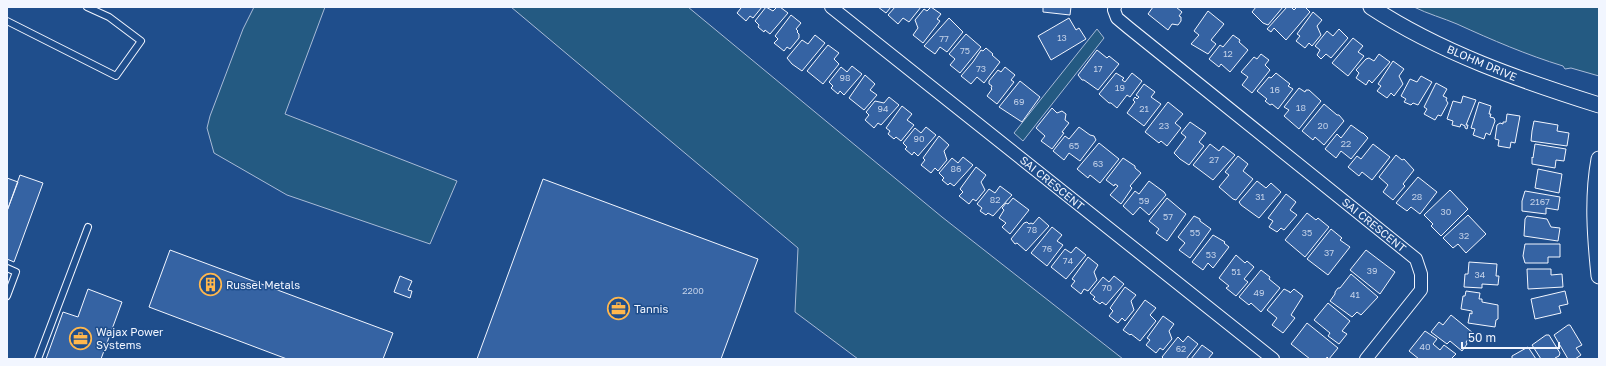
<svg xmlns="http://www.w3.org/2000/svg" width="1606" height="366" viewBox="0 0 1606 366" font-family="'Golos Text',sans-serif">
<rect width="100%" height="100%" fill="#1f4e8c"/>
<path fill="#245a82" stroke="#a8bbd7" d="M254,7H325L285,114L457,181L430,244L287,195L214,153L207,128L210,116L243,29Z
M511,7H688L942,217L1123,359H858L795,312L798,248Z
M1414,7H1599V76L1571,68L1565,69L1563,66C1527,55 1492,40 1457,24C1443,18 1428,14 1414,7Z
M1097,29L1104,38L1023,141L1014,133Z"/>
<path fill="#3563a3" stroke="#f2f6ff" d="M740,7H762L753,18L750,16L746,21L737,13L741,8Z
M766,7L773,11L777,7H780L788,13L770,34L765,30L764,32L758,27L759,25L755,21Z
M878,7H891L886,13Z
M895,7H921L909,22L903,18L898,24L888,15Z
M931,7L941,14L937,19L940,21L923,43L913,35L918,28L915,20L924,9L927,11Z
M1043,7H1071L1070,15L1043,12Z
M1153,7H1176L1182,12L1179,16L1181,17V21L1178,25L1172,24L1168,30L1148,14Z
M1256,7H1283L1268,25L1263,23L1252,12Z
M1287,7H1291L1294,10L1297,7H1305L1310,12L1286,40L1274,28L1271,32L1267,29Z
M1208,11L1224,24L1211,40L1216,44L1208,54L1191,44L1199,35L1194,31Z
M1313,12L1322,20L1317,26L1321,35L1312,46L1309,43L1305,48L1296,41L1300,36L1297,34Z
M791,15L801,23L796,29L798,31L797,32L799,34V38L790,49L787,47L784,51L774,43L778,39L775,36Z
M949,18L963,32L947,52L940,47L935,54L924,46Z
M1069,18L1076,30L1079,28L1086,39L1051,60L1038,36Z
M1339,29L1348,38L1331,58L1326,54L1321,59L1317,55L1320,50L1315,46L1327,31L1333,36Z
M966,34L981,47L960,73L950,65L955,59L949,54Z
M815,35L825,43L802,71L792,64L787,58L802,40L808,44Z
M1233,35L1240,40L1239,42L1248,50L1230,72L1221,64L1219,67L1209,59L1220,45L1223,47Z
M1353,38L1363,46L1358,52L1364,56L1348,76L1332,63Z
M828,45L839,53L834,59L839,64L823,84L807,71Z
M986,48L993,54L992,55L1000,62L984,83L977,77L971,84L961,76L973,62L981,50L983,51Z
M1097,50L1107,58L1109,56L1119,64L1098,90L1084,80H1082L1078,75Z
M1261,54L1269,60L1265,65L1270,70L1252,93L1242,85L1248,77L1241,72L1254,57L1257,59Z
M1379,54L1390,62L1372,83L1369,80L1366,85L1356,78L1359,73L1356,70L1366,59L1369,58L1374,61Z
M1393,61L1404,69L1399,76L1403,84L1394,96L1391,93L1387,98L1377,91L1381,86L1378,84Z
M852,66L862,74L844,95L840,91L838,94L831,88L833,86L829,82L841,67L847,72Z
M1005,67L1015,75L1011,80L1014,82L997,104L987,96L992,89L991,88L992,86L989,84V81L998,70L1001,72Z
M1116,73L1124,78L1122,80L1125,82L1132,73L1142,81L1130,97L1127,95L1117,108L1111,103H1109L1099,94Z
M1276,73L1290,84L1288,86L1293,89L1278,109L1272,104L1270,105L1265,101L1267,99L1257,91L1269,77L1271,78Z
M865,75L875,84L870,90L877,95L864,110L849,98Z
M1421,76L1432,82L1418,105L1413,103L1411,105L1404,102L1406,99L1401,96L1410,79L1417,82Z
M1020,81L1040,97L1022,122L999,107Z
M1436,83L1447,89L1443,96L1447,98L1446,100L1448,103L1441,116L1438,115L1435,120L1424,114L1427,109L1424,107Z
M1144,84L1155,92L1151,97L1161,104L1144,126L1127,113L1135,102L1133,100L1135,97L1137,99L1139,97L1136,95Z
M1299,88L1305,92L1306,90H1309L1321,101L1299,129L1284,116L1289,110L1284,107Z
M1463,96L1476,100L1466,125H1468L1467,129L1465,128V126L1461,124L1460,127L1452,125L1453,121L1447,119L1453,101L1461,103Z
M889,97L899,105L881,125L878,123L874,128L865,120L869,115L866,112L875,101L884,103Z
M1168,102L1183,114L1175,123L1181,128L1167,146L1161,141L1159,143L1145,132Z
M1479,102L1491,106L1489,114H1491L1490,117L1494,118L1495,121L1490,135L1486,133L1484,139L1473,135L1475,129L1471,128Z
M1324,104L1337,115H1339L1344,121L1324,145L1315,137L1313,140L1302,131Z
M902,106L912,114L907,120L914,125L901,141L896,137L894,139L888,134L890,131L886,128Z
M1052,108L1057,113L1062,111L1066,114L1065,120L1069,123L1062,132L1064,133L1052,149L1041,141L1045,136L1036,128Z
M1507,114L1520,116L1515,143L1511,142L1510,148L1498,146L1499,140L1495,139L1497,125L1500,123L1503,124V122H1506Z
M1534,121L1558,125L1557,131L1569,133L1567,146L1531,141L1532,131Z
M1190,122L1206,133L1199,142L1204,146L1189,165L1180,159L1174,153L1186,137L1181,133Z
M1351,125L1362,133H1363L1368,138L1351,159L1341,151L1336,158L1325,149L1337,134L1341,138Z
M926,127L936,135L918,156L914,152L912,155L905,149L907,147L903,143L915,128L921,133Z
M1079,127L1090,135L1094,136L1096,140L1080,161L1069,153L1064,160L1053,151L1065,136L1069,139Z
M939,136L949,145L944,151L947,160L938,171L935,168L931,173L921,165L925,160L923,158Z
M1099,143L1119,159L1100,183L1090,175L1088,178L1077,169Z
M1210,144L1219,151L1223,146L1235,155L1213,180L1193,165Z
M1373,144L1390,157L1372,180L1362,172L1359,176L1348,167L1357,156L1361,159Z
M1535,144L1566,149L1564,161L1556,160L1555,168L1532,164V157L1533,158Z
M1396,155L1402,160L1404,159L1414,170L1403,184L1405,186L1393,200L1383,192L1388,185L1379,177Z
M1238,156L1248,164L1243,171L1253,179L1236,200L1233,199L1219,187L1229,175L1225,172Z
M963,157L973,165L954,186L950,183L948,185L942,180L944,178L939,173L952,158L958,163Z
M1123,158L1135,166V168L1141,173L1130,186L1132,188L1121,204L1110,195L1118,186L1115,184L1114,186L1106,180Z
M976,167L986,175L981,182L985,190L976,201L973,199L969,204L959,196L963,192L960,189Z
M1538,169L1562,174L1559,193L1535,188Z
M20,175L43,183L14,262L7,259V211Z
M1418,177L1437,192L1420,214L1411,207L1407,211L1396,203Z
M7,178L18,182L7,211Z
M543,179L758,259L721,359H477Z
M1149,181L1164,192L1166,195L1149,215L1140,207L1133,215L1123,206L1135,191L1139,194Z
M1257,181L1266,188L1271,183L1281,192L1259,218L1241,205L1239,202Z
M1000,186L1012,195L993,216L988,213L986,215L980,211L982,208L977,204L989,189L995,193Z
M1450,190L1468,209L1441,236L1431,226L1433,224L1424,215Z
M1525,191L1560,197L1558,210L1546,208V214L1522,211V201Z
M1286,194L1296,202L1290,210L1297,215L1284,230L1281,228L1277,232L1269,227L1273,221L1268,218Z
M1013,198L1029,210L1010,234L1002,227L1006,223L999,218L1004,210L1002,208L1006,203L1008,204Z
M1167,198L1186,214L1167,241L1156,233L1159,229L1149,221Z
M1307,213L1316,220L1318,218L1329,227L1305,257L1285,240Z
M1468,215L1486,234L1466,253L1458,244L1453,248L1443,238Z
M1194,216L1200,219V221L1211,229L1190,258L1179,250L1185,243L1178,237Z
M1527,216L1547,219L1551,227L1560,228L1558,241L1524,236L1525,219Z
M1039,217L1049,226L1026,251L1017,243L1015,244L1011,239L1024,223L1027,222L1029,224L1031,223L1033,224Z
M1052,227L1062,235L1057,241L1063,245L1047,266L1031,253Z
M1331,229L1342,238L1340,240L1350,247L1328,275L1307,259Z
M1213,235L1225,242L1224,243L1229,247L1213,268L1208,263L1203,270L1192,262Z
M1525,244H1560V257H1548V263H1525L1523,256Z
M1076,247L1086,255L1066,279L1051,267L1065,249L1071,253Z
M170,250L393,333L383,359H287L149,307Z
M1366,250L1395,272L1380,294L1350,270Z
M1236,255L1245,263L1247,261L1254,267L1244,279L1248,282L1236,296L1226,288L1229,286L1219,278Z
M1088,257L1098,265L1094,272L1097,280L1088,291L1084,289L1081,294L1071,286L1075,281L1072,279Z
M1469,262L1497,264L1496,276H1499L1498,285L1482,284V288L1464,287L1465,274H1468Z
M1527,269H1551V275L1562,274L1563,287L1528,289Z
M1261,270L1270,277L1269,279L1280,288L1261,312L1251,303L1249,305L1239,297Z
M1351,274L1378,297L1361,315L1357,312L1352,317L1330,301L1335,294V292L1338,288H1340Z
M400,276L412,281L408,290L412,291L410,298L394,292Z
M1114,276L1124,284L1106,305L1102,302L1100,304L1093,299L1095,297L1090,293L1103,277L1109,282Z
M1125,287L1136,295L1131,301L1134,310L1125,321L1122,318L1118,323L1109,316L1113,311L1110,308Z
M88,289L122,302L101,359H46L63,312L78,317Z
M1284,289L1290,292V293L1294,289L1303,296L1291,315L1295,318L1283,333L1272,325L1277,318L1267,310Z
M1466,291L1480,293L1479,299H1482V302L1498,305V319L1496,320L1495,327L1468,323L1470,313L1472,314V311L1461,309L1463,296H1465Z
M1565,291L1568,304L1559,306L1561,313L1535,319L1531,299Z
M1145,300L1156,308L1150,315L1156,321L1140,341L1131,334L1130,335L1123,330Z
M1328,303L1350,321L1342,331L1347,334L1339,344L1328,336L1330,333L1314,320Z
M1451,315L1473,333L1466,342L1467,344L1462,351L1450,341L1447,344L1431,332L1439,322L1443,325Z
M1163,316L1174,324L1169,331L1172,339L1163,350L1160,348L1156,353L1146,345L1150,340L1147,338Z
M1307,323L1338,348L1329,359L1327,357L1326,359H1310L1291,344Z
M1568,325H1570L1582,345L1576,348L1581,355L1575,359H1568L1554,335Z
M1425,331L1437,339L1433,344L1440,350L1444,345L1456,354L1451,359H1419L1409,351Z
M1546,335H1549L1560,353L1559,356L1555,358L1556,359H1541L1532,345Z
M1188,336L1198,344L1186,359H1164L1162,357L1178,337L1183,342Z
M1202,345L1213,353L1208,359H1191Z
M1528,347L1536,359H1512V356Z"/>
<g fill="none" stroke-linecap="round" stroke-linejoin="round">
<defs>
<path id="service" d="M7,21L116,76L141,41L109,17L87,7
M7,268L16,272L7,296
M38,359L88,227"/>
<path id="minor" d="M831,7L1273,359
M1115,7L1114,10L1117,18L1129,28L1416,259L1421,274V290L1366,359"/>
<path id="tertiary" d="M1371,7C1441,53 1520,80 1599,105
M1599,159C1592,198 1595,236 1599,276"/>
</defs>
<use href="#service" stroke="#f2f6ff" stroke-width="8"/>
<use href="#minor" stroke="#f2f6ff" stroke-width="14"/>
<use href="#tertiary" stroke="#f2f6ff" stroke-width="17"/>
<use href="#service" stroke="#1f4e8c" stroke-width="6"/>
<use href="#minor" stroke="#1f4e8c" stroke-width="12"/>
<use href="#tertiary" stroke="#1f4e8c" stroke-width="15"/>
</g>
<defs>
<symbol id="building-ring" viewBox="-11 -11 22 22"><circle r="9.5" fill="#1f4e8c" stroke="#ffb74d" stroke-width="1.5"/><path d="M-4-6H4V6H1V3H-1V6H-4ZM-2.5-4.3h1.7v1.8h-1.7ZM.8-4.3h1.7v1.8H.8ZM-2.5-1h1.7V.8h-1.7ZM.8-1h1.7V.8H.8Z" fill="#ffb74d"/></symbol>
<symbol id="office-ring" viewBox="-11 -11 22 22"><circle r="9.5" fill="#1f4e8c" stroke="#ffb74d" stroke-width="1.5"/><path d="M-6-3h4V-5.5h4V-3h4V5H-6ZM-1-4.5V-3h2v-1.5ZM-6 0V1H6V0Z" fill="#ffb74d"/></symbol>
</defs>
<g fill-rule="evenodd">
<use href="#building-ring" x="198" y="272" width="25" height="25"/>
<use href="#office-ring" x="606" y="296" width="25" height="25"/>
<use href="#office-ring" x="68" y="326" width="25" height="25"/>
</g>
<g text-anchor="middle" stroke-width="3" stroke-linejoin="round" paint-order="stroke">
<g font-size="9" fill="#c3d1e8">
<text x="1062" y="41">13</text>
<text x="944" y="42">77</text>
<text x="965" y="54">75</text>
<text x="1228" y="57">12</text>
<text x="981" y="72">73</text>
<text x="1098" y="72">17</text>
<text x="845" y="81">98</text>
<text x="1120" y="91">19</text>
<text x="1275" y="93">16</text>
<text x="1019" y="105">69</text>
<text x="1301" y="111">18</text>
<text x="883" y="112">94</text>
<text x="1144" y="112">21</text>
<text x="1164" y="129">23</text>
<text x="1323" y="129">20</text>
<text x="919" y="142">90</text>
<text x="1346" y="147">22</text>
<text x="1074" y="149">65</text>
<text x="1214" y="163">27</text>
<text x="1098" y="167">63</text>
<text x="956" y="172">86</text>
<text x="1260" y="200">31</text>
<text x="1417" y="200">28</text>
<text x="995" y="203">82</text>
<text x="1144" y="204">59</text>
<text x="1540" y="205">2167</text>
<text x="1446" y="215">30</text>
<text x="1168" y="220">57</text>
<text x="1032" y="233">78</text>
<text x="1195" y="236">55</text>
<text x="1307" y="236">35</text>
<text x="1464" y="239">32</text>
<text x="1047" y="252">76</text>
<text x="1329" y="256">37</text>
<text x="1211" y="258">53</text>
<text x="1068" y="264">74</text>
<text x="1372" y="274">39</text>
<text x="1236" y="275">51</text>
<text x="1480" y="278">34</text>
<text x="1107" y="291">70</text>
<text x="693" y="294">2200</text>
<text x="1259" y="296">49</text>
<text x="1355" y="298">41</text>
<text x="1425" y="350">40</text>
<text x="1181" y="352">62</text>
</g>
<g font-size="11" fill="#f2f6ff" stroke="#1f4e8c">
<text transform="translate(1482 63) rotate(23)" y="4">BLOHM DRIVE</text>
<text transform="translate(1052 183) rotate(39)" y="4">SAI CRESCENT</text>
<text transform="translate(1374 225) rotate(39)" y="4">SAI CRESCENT</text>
</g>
<g font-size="11" fill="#f2f6ff" stroke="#1f4e8c" text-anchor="start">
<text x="226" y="289">Russel Metals</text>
<text x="634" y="313">Tannis</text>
<text x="96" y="336">Wajax Power<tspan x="96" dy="13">Systems</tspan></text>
</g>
</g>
<rect width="1606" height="366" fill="none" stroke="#f2f6ff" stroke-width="16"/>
<path d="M1462 342v6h97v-6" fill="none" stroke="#f2f6ff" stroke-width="2"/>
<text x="1468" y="342" font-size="12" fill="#f2f6ff" stroke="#1f4e8c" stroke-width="3" paint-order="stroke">50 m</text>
</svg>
